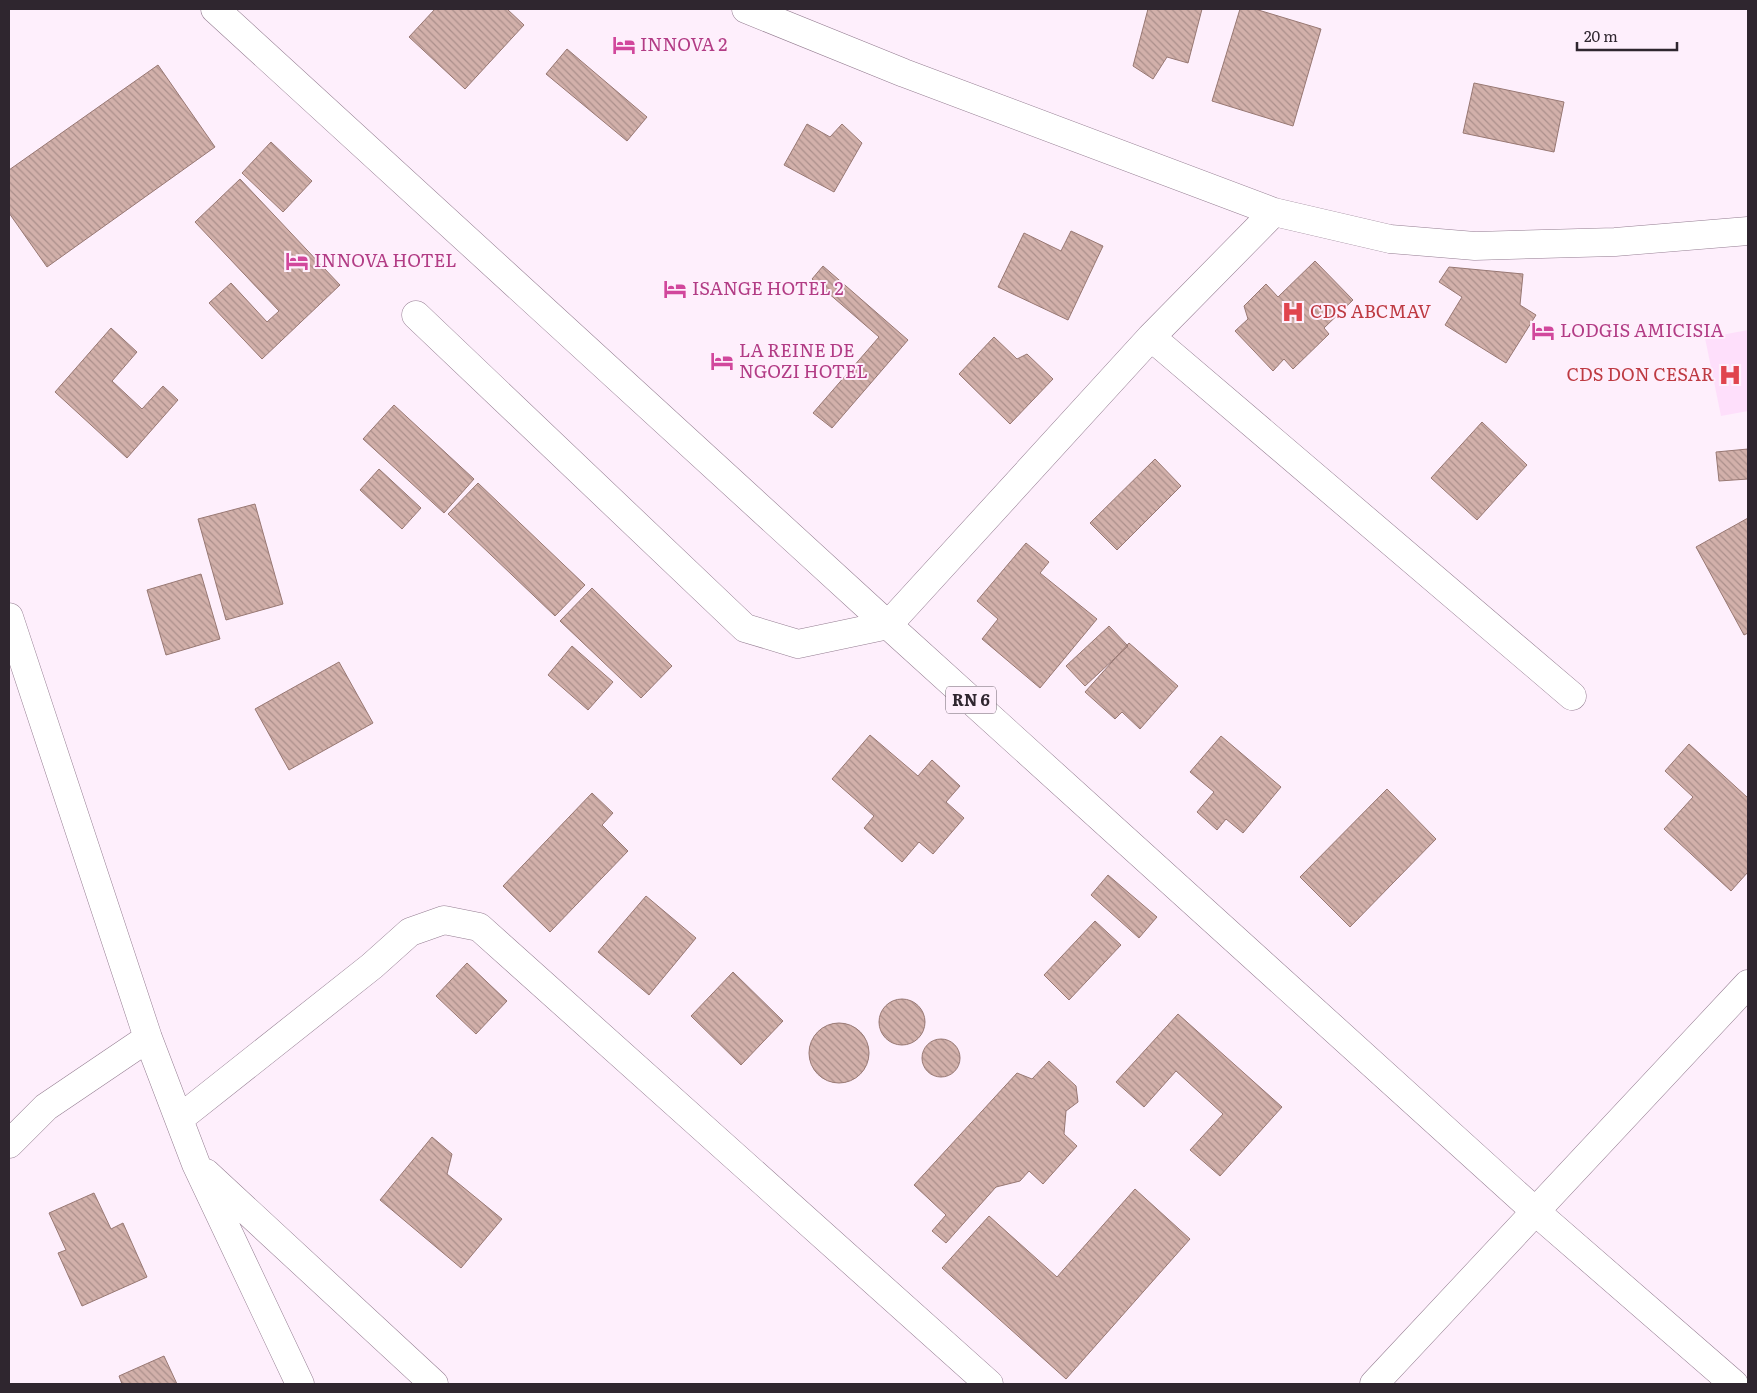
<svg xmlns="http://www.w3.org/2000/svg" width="1757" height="1393" viewBox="0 0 1757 1393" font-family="Literata,serif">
<defs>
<pattern id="building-back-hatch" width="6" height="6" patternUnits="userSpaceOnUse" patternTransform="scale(1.25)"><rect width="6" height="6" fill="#d2b0aa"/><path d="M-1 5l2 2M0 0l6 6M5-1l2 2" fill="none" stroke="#ab8f8b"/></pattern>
</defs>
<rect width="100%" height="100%" fill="#feeffc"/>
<path fill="#fedffb" d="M1748,330V411L1721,416L1705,338Z"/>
<path fill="url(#building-back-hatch)" stroke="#987873" d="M435,9H507L524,25L465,89L409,37Z
M1148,9H1202L1188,63L1167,57L1153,79L1133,66Z
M1240,9H1255L1321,29L1293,126L1212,101Z
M567,49L647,117L627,141L546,74Z
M158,65L215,147L47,267L9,213V170Z
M1474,83L1564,102L1554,152L1463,133Z
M807,124L830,137L842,124L862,143L834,192L784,165Z
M271,142L312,181L283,212L242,173Z
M240,179L340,285L262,359L209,303L231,283L267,322L279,311L195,222Z
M1071,231L1103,246L1068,320L998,287L1024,233L1061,251Z
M1315,261L1353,300L1324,328L1329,334L1293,369L1284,359L1273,371L1235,331L1248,319L1244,306L1266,284L1278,297Z
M823,266L908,340L832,428L813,413L879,337L812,279Z
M1449,267L1523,274L1520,305L1536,315L1506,363L1445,325L1462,297L1439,282Z
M111,328L137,352L112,381L142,409L163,386L178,400L127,458L55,392Z
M994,337L1017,359L1027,354L1053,379L1010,424L959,374Z
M394,405L474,479L444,513L363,439Z
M1482,422L1527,465L1477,520L1431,478Z
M1748,449V479L1719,481L1716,452Z
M1155,459L1181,486L1117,550L1090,523Z
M379,469L421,508L402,529L360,490Z
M478,483L585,585L555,616L448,514Z
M255,504L283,604L226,620L198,519Z
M1748,518V633L1744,635L1696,547Z
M1026,543L1049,562L1040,573L1097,619L1040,688L982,639L998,619L977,601Z
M201,574L220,639L166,655L147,590Z
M592,588L672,666L641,698L560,621Z
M1109,626L1128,646L1085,686L1066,666Z
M1129,643L1178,686L1140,729L1122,712L1115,719L1085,692Z
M572,646L613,682L588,710L548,675Z
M339,662L373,723L289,770L255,709Z
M870,735L918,776L932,760L960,786L946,802L964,818L933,854L919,842L902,862L864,828L874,816L832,779Z
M1221,736L1281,787L1243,833L1226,819L1217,830L1197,812L1214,792L1190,772Z
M1689,744L1748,798V872L1731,891L1664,829L1693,797L1665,771Z
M1387,789L1436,839L1350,927L1300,877Z
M592,793L613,813L602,825L628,851L550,932L503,886Z
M1108,875L1157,917L1139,938L1091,895Z
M646,896L696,938L649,995L598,952Z
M1095,921L1121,945L1069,1000L1044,975Z
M467,963L507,1001L476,1034L436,996Z
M733,972L783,1021L741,1065L691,1016Z
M879 1022a23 23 0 1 1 46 0a23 23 0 1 1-46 0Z
M1178,1014L1282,1107L1220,1176L1190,1150L1223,1114L1176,1071L1144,1107L1116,1082Z
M809 1053a30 30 0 1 1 60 0a30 30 0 1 1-60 0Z
M922 1058a19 19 0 1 1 38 0a19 19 0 1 1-38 0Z
M1049,1061L1076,1086L1078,1102L1066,1111L1064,1134L1077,1146L1043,1184L1029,1171L1020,1181L996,1187L946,1243L932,1231L946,1215L914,1185L1017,1073L1032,1079Z
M432,1137L452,1154L447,1174L502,1219L461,1268L380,1200Z
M1135,1189L1190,1239L1066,1379L942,1268L989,1216L1057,1277Z
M94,1193L111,1229L123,1223L147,1277L82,1306L58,1253L66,1250L49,1213Z
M164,1356L177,1384H122L119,1376Z"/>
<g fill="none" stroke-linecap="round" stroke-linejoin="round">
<defs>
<path id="minor" d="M746,9L904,73L1274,212L1390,239L1475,246L1615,242L1748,231
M416,315L745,628L798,644L888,625L1151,337L1274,212
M1151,337L1572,696
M9,617L148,1038L196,1164L300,1384
M179,1119L372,966L410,932L444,920L479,927L989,1384
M9,1144L46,1107L148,1038
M206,1173L434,1384
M1374,1384L1748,984"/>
<path id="primary" d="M215,9L888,625L1536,1212L1734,1384"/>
</defs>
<use href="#minor" stroke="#947d91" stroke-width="29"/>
<use href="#primary" stroke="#947d91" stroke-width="29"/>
<use href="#minor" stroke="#fff" stroke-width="28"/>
<use href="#primary" stroke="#fff" stroke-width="28"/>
</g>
<defs>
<symbol id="hotel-bare" viewBox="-9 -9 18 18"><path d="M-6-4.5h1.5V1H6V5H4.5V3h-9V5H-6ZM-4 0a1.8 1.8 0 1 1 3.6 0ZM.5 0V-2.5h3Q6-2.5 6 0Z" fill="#d1479c" stroke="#feeffc" stroke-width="2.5" paint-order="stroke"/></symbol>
<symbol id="hospital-bare" viewBox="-9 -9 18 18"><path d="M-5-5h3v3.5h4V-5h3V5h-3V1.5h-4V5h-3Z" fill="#e0444e" stroke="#feeffc" stroke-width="2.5" paint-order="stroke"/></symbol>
</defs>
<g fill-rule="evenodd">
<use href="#hotel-bare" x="608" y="29" width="32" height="32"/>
<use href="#hotel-bare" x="281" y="245" width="32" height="32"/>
<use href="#hotel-bare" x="659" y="273" width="32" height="32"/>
<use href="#hospital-bare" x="1277" y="296" width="32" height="32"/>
<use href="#hotel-bare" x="1527" y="315" width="32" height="32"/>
<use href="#hotel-bare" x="706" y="345" width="32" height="32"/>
<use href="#hospital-bare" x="1714" y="359" width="32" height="32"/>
</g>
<g text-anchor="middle" stroke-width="4" stroke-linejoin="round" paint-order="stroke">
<rect fill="#feeffc" stroke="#6d626c" stroke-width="1" x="946" y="686.5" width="50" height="27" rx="4"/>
<g font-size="16" font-weight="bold" fill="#2f262f">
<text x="971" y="706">RN 6</text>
</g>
<g font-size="18" fill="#b23c85" stroke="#feeffc" text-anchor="start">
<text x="640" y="51">INNOVA 2</text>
<text x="314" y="267">INNOVA HOTEL</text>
<text x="692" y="295">ISANGE HOTEL 2</text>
<text x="1560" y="337">LODGIS AMICISIA</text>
<text x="739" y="357">LA REINE DE<tspan x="739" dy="21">NGOZI HOTEL</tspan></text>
</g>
<g font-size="18" fill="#be3a42" stroke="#feeffc" text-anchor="start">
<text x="1310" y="318">CDS ABCMAV</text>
<text x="1714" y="381" text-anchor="end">CDS DON CESAR</text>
</g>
</g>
<rect width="1757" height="1393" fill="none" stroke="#2f262f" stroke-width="20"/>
<path d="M1577 42v8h100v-8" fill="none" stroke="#2f262f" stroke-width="2.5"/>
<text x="1584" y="42" font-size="15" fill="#2f262f" stroke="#feeffc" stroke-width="4" paint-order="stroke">20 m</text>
</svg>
